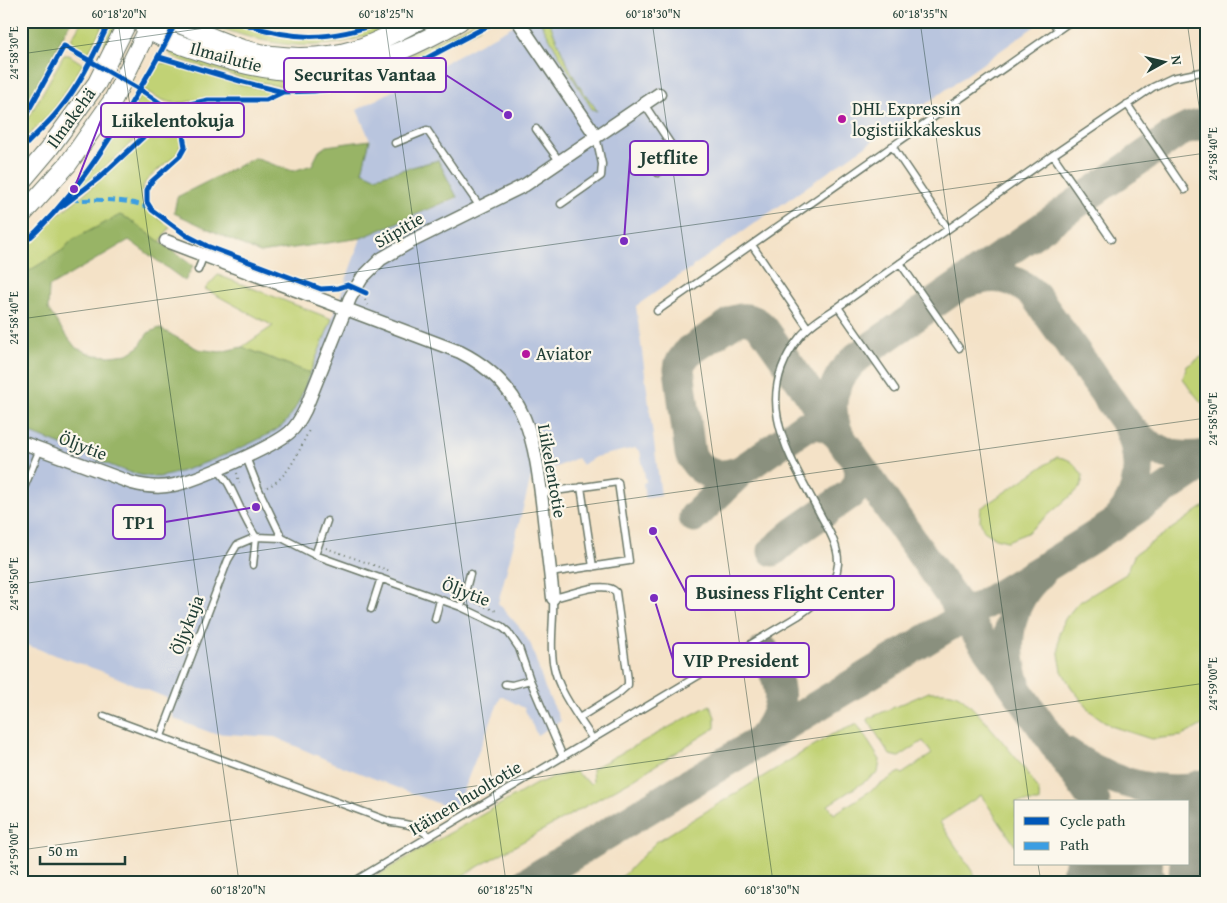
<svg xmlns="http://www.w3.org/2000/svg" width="1227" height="903" viewBox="0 0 1227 903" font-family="'Gentium Book Plus',serif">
<rect width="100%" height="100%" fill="#fbf7ec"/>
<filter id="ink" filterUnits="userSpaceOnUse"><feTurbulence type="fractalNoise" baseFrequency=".02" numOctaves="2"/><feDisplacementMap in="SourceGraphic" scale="10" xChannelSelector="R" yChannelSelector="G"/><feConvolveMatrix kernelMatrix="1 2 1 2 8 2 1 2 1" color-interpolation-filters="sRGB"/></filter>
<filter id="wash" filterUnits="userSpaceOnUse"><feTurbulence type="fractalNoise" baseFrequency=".0096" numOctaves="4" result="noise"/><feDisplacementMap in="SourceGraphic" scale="20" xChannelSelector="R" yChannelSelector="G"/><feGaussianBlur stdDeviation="1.12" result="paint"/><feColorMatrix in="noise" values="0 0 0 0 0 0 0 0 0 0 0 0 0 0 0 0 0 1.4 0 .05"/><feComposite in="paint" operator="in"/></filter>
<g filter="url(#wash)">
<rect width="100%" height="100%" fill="#f4e2c7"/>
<path fill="#b9c5de" d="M522,21H1042L923,106L693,266L691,270H688L682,274L636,306L661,496L645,498L643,483L646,482L644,472L640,451L635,448L595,457L582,465L577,458L531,478L498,603L522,630L531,645L545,688L561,721L537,735L524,708L501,696L455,810L334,763L275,737L212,733L174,719L167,698L101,671L21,643V429L115,467L143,475L158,477L173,474L203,463L295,410L332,319L361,238L457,198L438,160L375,177L362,171L370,140L357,110Z"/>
<path fill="#c1d275" stroke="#708854" d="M82,21H105L86,58L73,50L71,47L72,38Z
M113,21H119L107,47L103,44Z
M203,21H228L272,36L315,40L353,35L372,28L388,21H401C331,57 274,50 203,21Z
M426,21H443L389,48L350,55Z
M477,21L480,28L405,65L376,77L374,68L394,62Z
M540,21H549C558,43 567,65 579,86C585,95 592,102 597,111L592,109L563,62Z
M168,49L311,80L313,88C266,90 221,71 177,59L170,54Z
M64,55H69L83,64L53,111L21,143V131Z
M160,63L173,64L232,82L275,92C254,103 228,96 206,98C196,99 185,104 175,103C163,102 153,95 143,89L154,69Z
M141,94C150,98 163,103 165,113L77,192H76V189L105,153Z
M172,117H173C177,126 183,137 180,147C178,155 171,159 165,164C159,169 153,174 148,179C129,200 156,216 170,227L160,242L129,219L120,216L72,240L63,250L21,276V249L53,219L79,198Z
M218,275L332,319L310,373L242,347L273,326L205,289Z
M1206,354V401L1202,403L1189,388L1183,378L1187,366Z
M1057,457C1072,459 1074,463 1083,476L1081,487L1027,533L1007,541L995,538L984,531L980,521L981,508Z
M1206,505V723L1182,736L1151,739L1111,726L1090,711L1071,687L1062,671L1059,654V634L1065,619L1078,603L1126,574L1135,554Z
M929,692C939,692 951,691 959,696C972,703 1034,777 1038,790C1040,794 1039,798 1039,802H1016V847L981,795L940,822L979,882H612L624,875L656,842L831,735L857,724L880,760L878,773L828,805L834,814L900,772L902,774L932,754L923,741L899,757L890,755L867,719Z
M710,705L715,717V728L632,780L451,882H367L411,855L536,784L554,777L575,772L591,784L593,782L592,769Z"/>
<path fill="#98b466" stroke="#5c784d" d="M21,21H71L21,116Z
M370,140L362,171L375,177L438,160L457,197L361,238L260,253L174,213L177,197L254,158L293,171L312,165L319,151L326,146Z
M120,215L129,219L193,266L185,281L129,240L49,287L48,309L63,331L76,348L94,355L110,356L128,354L139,347L148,333L159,328L198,349L220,352L242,347L310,373C303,391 297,410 284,424C272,437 176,477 158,477C134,477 110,465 89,456C66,447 44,438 21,429V276L63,250L72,240Z"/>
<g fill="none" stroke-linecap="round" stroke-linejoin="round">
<path stroke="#8a907e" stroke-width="31" d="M966,283C994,273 1015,276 1036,297L1129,427C1151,452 1173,460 1206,455
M742,470C721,480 699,475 690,453L679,369L680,363L688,352L736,320C746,317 756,320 763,328L835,430
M694,517L742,470L804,427C819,422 828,425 839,436
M1118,519C1142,493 1143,459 1129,427
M773,551L794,533L850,494L859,483L860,471L858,463
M1015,683C1002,646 1008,602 1039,575
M760,741C787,709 784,686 764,651
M1066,752C1107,782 1155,796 1206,787
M1095,802L839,436C825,404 832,381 856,358L1174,135L1188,128L1206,123
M1188,854L1192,840L1206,817
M1139,864L1152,882
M528,882L1052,563L1114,524L1206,462
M1074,882L1078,876L1080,864
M1183,882L1185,864"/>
<path stroke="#8a907e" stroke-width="78" d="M1188,820L1206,808
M1099,882L1124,864"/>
</g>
</g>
<g filter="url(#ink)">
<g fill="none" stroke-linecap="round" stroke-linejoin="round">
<defs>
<path id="lane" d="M1052,21L1058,30
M1127,104L1185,190
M536,129L560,162
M395,143L427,130L480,207
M638,146L658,173L674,161V149L644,104
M892,146L948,229
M1053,155L1111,239
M561,204L601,176L602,164L596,136
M752,245L808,328
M900,263L959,348
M198,270L204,255
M838,307L895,389
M657,311L1071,21
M246,457L259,490L282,538
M581,487L593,567
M23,490L40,449
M541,493L618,482L629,561L550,573
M315,555L327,521
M253,565L256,537L282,538L315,555L461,607L501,626L508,632L519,648L530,680L563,757
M461,607L470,574
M371,609L381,578
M435,619L440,600
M505,684L512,685L530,680
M104,716L391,822C408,824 415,825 429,836
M579,718L619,693L628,685V680L616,592C605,579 567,596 553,598C554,616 551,634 552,652C553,686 575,711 592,738
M161,736L228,560L237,545L256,537C244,520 239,503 229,485C226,479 221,475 218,469
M353,882L798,616C817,603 836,589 838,564C839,546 828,529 820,514C790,456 750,400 799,338C809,325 824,316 838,307L1053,155L1153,87L1172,78L1206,71"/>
<path id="street" d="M518,21L596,136
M166,241L460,352C528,386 535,441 543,510C546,539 550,569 553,598
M21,442L132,483C147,487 160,488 174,485C197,480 273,447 290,432C297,426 301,418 305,410L350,298L362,278L381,259L412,241L525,185L659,94"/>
<path id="secondary" d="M139,21C155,38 178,44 199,51C245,67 300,79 348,68C388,59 425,41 460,21
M172,21C196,30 218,41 243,49C278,59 321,60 356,49C377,43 398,31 418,21
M21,182L48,150L97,83L128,21
M21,216L68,164L113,100L152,21"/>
</defs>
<use href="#lane" stroke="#6a7767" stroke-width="9"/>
<use href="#street" stroke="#6a7767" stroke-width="15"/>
<use href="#secondary" stroke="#6a7767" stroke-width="20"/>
<path stroke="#6a7767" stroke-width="2" stroke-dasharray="1 4" stroke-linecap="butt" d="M365,300L368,305
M551,471L553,476L562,480
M237,473L239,483
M267,487C289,478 300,449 310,428
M326,548L390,571
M476,603L499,612"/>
<use href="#lane" stroke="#fff" stroke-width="6"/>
<use href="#street" stroke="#fff" stroke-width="12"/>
<use href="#secondary" stroke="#fff" stroke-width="18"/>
<path stroke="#3c9ee2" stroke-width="4" stroke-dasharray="8 4" stroke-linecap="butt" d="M71,200C97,200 126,198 150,208"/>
<defs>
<path id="cycleway" d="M237,21C289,41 331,42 383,21
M159,57L240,81L283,92
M21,124L64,46L144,92L173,112L178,120L183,135L185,147L180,156L151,182L147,190V202L152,210L186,235L207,246L321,289L338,288L348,285L366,293
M21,150C33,136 47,125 58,111C81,84 95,52 110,21
M61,207L99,178L165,117L180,106L208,100H266L283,92L314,91L342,88L393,76L497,21
M21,246C69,203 104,150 136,95C150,71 165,47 176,21"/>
</defs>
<use href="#cycleway" stroke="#fbf7ec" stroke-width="8"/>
<use href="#cycleway" stroke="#0057b8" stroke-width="5"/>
</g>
</g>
<path fill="none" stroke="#1f3d34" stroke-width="1" stroke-opacity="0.45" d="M118,21L239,882M385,21L506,882M652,21L773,882M920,21L1029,802M1187,21L1206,156M21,54L255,21M21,319L1206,153M21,584L1206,418M21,850L1206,683M1038,864L1041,882"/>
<g fill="#b5179e" stroke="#fbf7ec" stroke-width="2">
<circle cx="842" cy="119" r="5"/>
<circle cx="526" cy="354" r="5"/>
</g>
<g text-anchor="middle" stroke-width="4.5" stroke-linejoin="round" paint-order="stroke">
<g font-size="18" fill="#1f3d34" stroke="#fbf7ec">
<text transform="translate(226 57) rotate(15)" y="6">Ilmailutie</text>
<text transform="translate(71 118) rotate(-54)" y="6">Ilmakehä</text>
<text transform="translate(399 230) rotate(-30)" y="6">Siipitie</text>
<text transform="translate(83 446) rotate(21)" y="6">Öljytie</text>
<text transform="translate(552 471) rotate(80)" y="6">Liikelentotie</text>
<text transform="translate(466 592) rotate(21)" y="6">Öljytie</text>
<text transform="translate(187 625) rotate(-69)" y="6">Öljykuja</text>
<text transform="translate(465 798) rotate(-31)" y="6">Itäinen huoltotie</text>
</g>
<g font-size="18" fill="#1f3d34" stroke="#fbf7ec" text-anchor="start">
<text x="852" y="115">DHL Expressin<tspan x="852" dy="21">logistiikkakeskus</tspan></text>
<text x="536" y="360">Aviator</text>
</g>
</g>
<path fill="none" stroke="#7b2cbf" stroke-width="2" d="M508 115L446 75M74 189L101 120M624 241L630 158M256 507L165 522M653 531L686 593M654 598L673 660"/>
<g fill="#7b2cbf" stroke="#fbf7ec" stroke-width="2">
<circle cx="508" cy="115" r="5"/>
<circle cx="74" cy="189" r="5"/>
<circle cx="624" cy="241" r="5"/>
<circle cx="256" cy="507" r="5"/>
<circle cx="653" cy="531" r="5"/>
<circle cx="654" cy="598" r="5"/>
</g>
<g fill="#fbf7ec" stroke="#7b2cbf" stroke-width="2">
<rect x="284" y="58" width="162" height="34" rx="5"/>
<rect x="101" y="103" width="143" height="34" rx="5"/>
<rect x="630" y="141" width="78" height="34" rx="5"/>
<rect x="113" y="505" width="52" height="34" rx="5"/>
<rect x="686" y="576" width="208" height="34" rx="5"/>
<rect x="673" y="643" width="136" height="34" rx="5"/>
</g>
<g font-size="19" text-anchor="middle" font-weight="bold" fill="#1f3d34">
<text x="365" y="81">Securitas Vantaa</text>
<text x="173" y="127">Liikelentokuja</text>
<text x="669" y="164">Jetflite</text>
<text x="139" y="529">TP1</text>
<text x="790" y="599">Business Flight Center</text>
<text x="741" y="667">VIP President</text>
</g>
<rect width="1227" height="903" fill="none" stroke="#fbf7ec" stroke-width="55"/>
<rect x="1014" y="800" width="175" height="65" fill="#fbf7ec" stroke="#a3ada2"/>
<rect x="1024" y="817" width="25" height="8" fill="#0057b8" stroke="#a3ada2"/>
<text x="1060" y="826" font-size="15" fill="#1f3d34">Cycle path</text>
<rect x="1024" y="842" width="25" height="8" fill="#3c9ee2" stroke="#a3ada2"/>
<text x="1060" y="850" font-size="15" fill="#1f3d34">Path</text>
<g transform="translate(1164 62) rotate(82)" stroke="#fbf7ec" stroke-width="4" paint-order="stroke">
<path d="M0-4L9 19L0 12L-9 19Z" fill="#1f3d34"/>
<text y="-8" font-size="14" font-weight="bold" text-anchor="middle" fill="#1f3d34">N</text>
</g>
<path d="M40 856v8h85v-8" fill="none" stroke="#1f3d34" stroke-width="2.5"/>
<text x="48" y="856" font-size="15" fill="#1f3d34" stroke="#fbf7ec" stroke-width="4" paint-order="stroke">50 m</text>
<rect x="28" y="28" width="1172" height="848" fill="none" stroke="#1f3d34" stroke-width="2"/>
<g font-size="12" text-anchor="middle" fill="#1f3d34">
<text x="119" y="18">60°18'20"N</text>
<text x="386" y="18">60°18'25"N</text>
<text x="653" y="18">60°18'30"N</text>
<text x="920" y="18">60°18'35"N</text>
<text transform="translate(14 53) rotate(-90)" y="4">24°58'30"E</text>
<text transform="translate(1213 154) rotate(-90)" y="4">24°58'40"E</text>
<text transform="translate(14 318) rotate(-90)" y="4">24°58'40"E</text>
<text transform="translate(1213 419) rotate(-90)" y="4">24°58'50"E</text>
<text transform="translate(14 584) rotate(-90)" y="4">24°58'50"E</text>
<text transform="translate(1213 684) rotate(-90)" y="4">24°59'00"E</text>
<text transform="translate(14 849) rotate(-90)" y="4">24°59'00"E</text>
<text x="238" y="894">60°18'20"N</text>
<text x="505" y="894">60°18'25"N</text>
<text x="772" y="894">60°18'30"N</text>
</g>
</svg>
